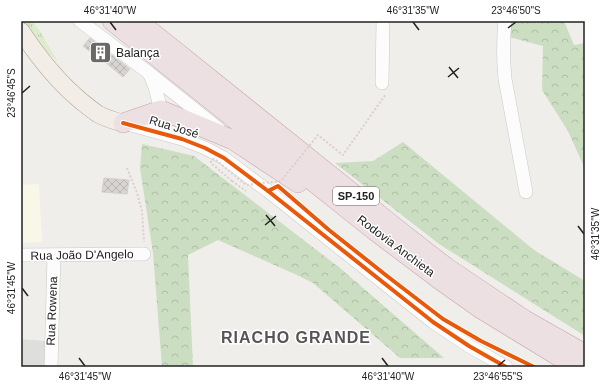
<svg xmlns="http://www.w3.org/2000/svg" width="606" height="388" viewBox="0 0 606 388" font-family="Helvetica,sans-serif">
<defs>
<pattern id="grass-tufts" width="24" height="20" patternUnits="userSpaceOnUse"><rect width="24" height="20" fill="#ddeccb"/><path d="M3 7l-1-3M5 7V3M7 7l1-3M15 17l-1-3M17 17v-4M19 17l1-3" fill="none" stroke="#bdcaae"/></pattern>
<pattern id="forest-crowns" width="20" height="18" patternUnits="userSpaceOnUse"><rect width="20" height="18" fill="#cbdec1"/><path d="M2 6a3 3 0 1 1 6 0M12 15a3 3 0 1 1 6 0" fill="none" stroke="#aebea6"/></pattern>
<pattern id="building-cross-hatch" width="8" height="8" patternUnits="userSpaceOnUse"><rect width="8" height="8" fill="#d7d4d2"/><path d="M0 0l8 8M0 8l8-8" fill="none" stroke="#b8b6b4"/></pattern>
</defs>
<rect width="100%" height="100%" fill="#f0eeeb"/>
<path fill="#f8f7e8" d="M39,184L42,242L21,243V185Z"/>
<path fill="#dededc" d="M21,339L45,341V367H21Z"/>
<path fill="url(#grass-tufts)" d="M21,21H32L40,31L58,62L35,41L21,23Z"/>
<path fill="url(#forest-crowns)" d="M510,21H564L574,45L585,43V169L568,131L542,90L543,46L509,37Z
M403,142L534,250L585,281V336L439,244L335,163L373,161Z
M142,144L194,156L340,268L444,358H400L313,283L297,275L218,240L188,255L193,367H162L153,253L140,168Z"/>
<path fill="url(#building-cross-hatch)" stroke="#d3d0cc" d="M90,38L130,69L123,77L99,57L98,58L83,46Z
M104,178L129,180L127,194L102,192Z"/>
<g fill="none" stroke-linecap="round" stroke-linejoin="round">
<defs>
<path id="minor" d="M80,21L149,73L219,129
M505,21C503,41 503,59 505,79L526,192
M150,75L155,87L161,110
M382,83L383,21
M124,123L182,139L205,148L224,158L268,191L433,322L469,346L506,367
M21,255L144,254
M51,367L54,255"/>
<path id="major" d="M21,31C38,57 57,81 81,101C86,105 92,110 98,114C105,118 115,121 123,123"/>
<path id="highway" d="M112,21L375,231L440,280L481,309L576,367
M138,21L401,232L446,267L525,320L585,354
M123,123L161,110L233,140L298,183"/>
</defs>
<use href="#minor" stroke="#c9c8c7" stroke-width="14"/>
<use href="#major" stroke="#a79c86" stroke-width="18"/>
<use href="#highway" stroke="#c5a2ac" stroke-width="20"/>
<path stroke="#dccecd" stroke-width="2" stroke-dasharray="2 2" stroke-linecap="butt" d="M339,152L343,155L386,94
M127,168L137,193L142,211L144,242
M232,181L246,191"/>
<use href="#minor" stroke="#fdfcfc" stroke-width="13"/>
<use href="#major" stroke="#f3ede7" stroke-width="17"/>
<use href="#highway" stroke="#ece0e2" stroke-width="19"/>
<path stroke="#dccecd" stroke-width="2" stroke-dasharray="2 2" stroke-linecap="butt" d="M232,181L212,164L211,163V160L214,159L216,160L246,185L281,181L318,135L339,152"/>
<defs>
<path id="cycleway" d="M123,123L182,139L205,148L224,158L268,191L433,322L469,346L506,367
M268,191L278,186L329,230L387,276L443,319L481,341L534,367"/>
</defs>
<use href="#cycleway" stroke="#fff" stroke-width="6"/>
<use href="#cycleway" stroke="#e8590c" stroke-width="4"/>
</g>
<path fill="none" stroke="#222" stroke-width="1.5" d="M110,22L116,30M413,22L419,30M508,28L516,22M449,67L458,78M448,77L459,68M22,93L30,86M266,215L275,226M265,225L276,216M578,226L584,234M22,288L28,296M79,358L85,366M382,358L388,366M498,366L505,360"/>
<defs>
<symbol id="building-square" viewBox="-11 -11 22 22"><rect x="-9" y="-9" width="18" height="18" rx="4" fill="#6a6968" stroke="#fff"/><path d="M-4-6H4V6H1V3H-1V6H-4ZM-2.5-4.3h1.7v1.8h-1.7ZM.8-4.3h1.7v1.8H.8ZM-2.5-1h1.7V.8h-1.7ZM.8-1h1.7V.8H.8Z" fill="#fff"/></symbol>
</defs>
<g fill-rule="evenodd">
<use href="#building-square" x="88" y="40" width="25" height="25"/>
</g>
<g text-anchor="middle" stroke-width="3" stroke-linejoin="round" paint-order="stroke">
<rect fill="#fff" stroke="#646464" stroke-width="1" x="333" y="187" width="46" height="18" rx="3"/>
<g font-size="11" font-weight="bold" fill="#222">
<text x="356" y="200">SP-150</text>
</g>
<g font-size="12" fill="#222" stroke="#fff" text-anchor="start">
<text x="116" y="57">Balança</text>
</g>
<g font-size="12" fill="#222" stroke="#fff">
<text transform="translate(174 127) rotate(17)" y="4">Rua José</text>
<text transform="translate(396 246) rotate(37)" y="4">Rodovia Anchieta</text>
<text transform="translate(82 255) rotate(-1)" y="4">Rua João D'Angelo</text>
<text transform="translate(52 311) rotate(-88)" y="4">Rua Rowena</text>
</g>
<g font-size="16" font-weight="bold" letter-spacing="1" fill="#555" stroke="#fff">
<text x="296" y="343">RIACHO GRANDE</text>
</g>
</g>
<rect width="606" height="388" fill="none" stroke="#ffffff" stroke-width="44"/>
<rect x="22" y="22" width="562" height="344" fill="none" stroke="#222" stroke-width="1.5"/>
<g font-size="10" text-anchor="middle" fill="#222">
<text x="110" y="14">46°31'40"W</text>
<text x="413" y="14">46°31'35"W</text>
<text x="516" y="14">23°46'50"S</text>
<text transform="translate(11 93) rotate(-90)" y="4">23°46'45"S</text>
<text transform="translate(595 234) rotate(-90)" y="4">46°31'35"W</text>
<text transform="translate(11 288) rotate(-90)" y="4">46°31'45"W</text>
<text x="85" y="380">46°31'45"W</text>
<text x="388" y="380">46°31'40"W</text>
<text x="498" y="380">23°46'55"S</text>
</g>
</svg>
